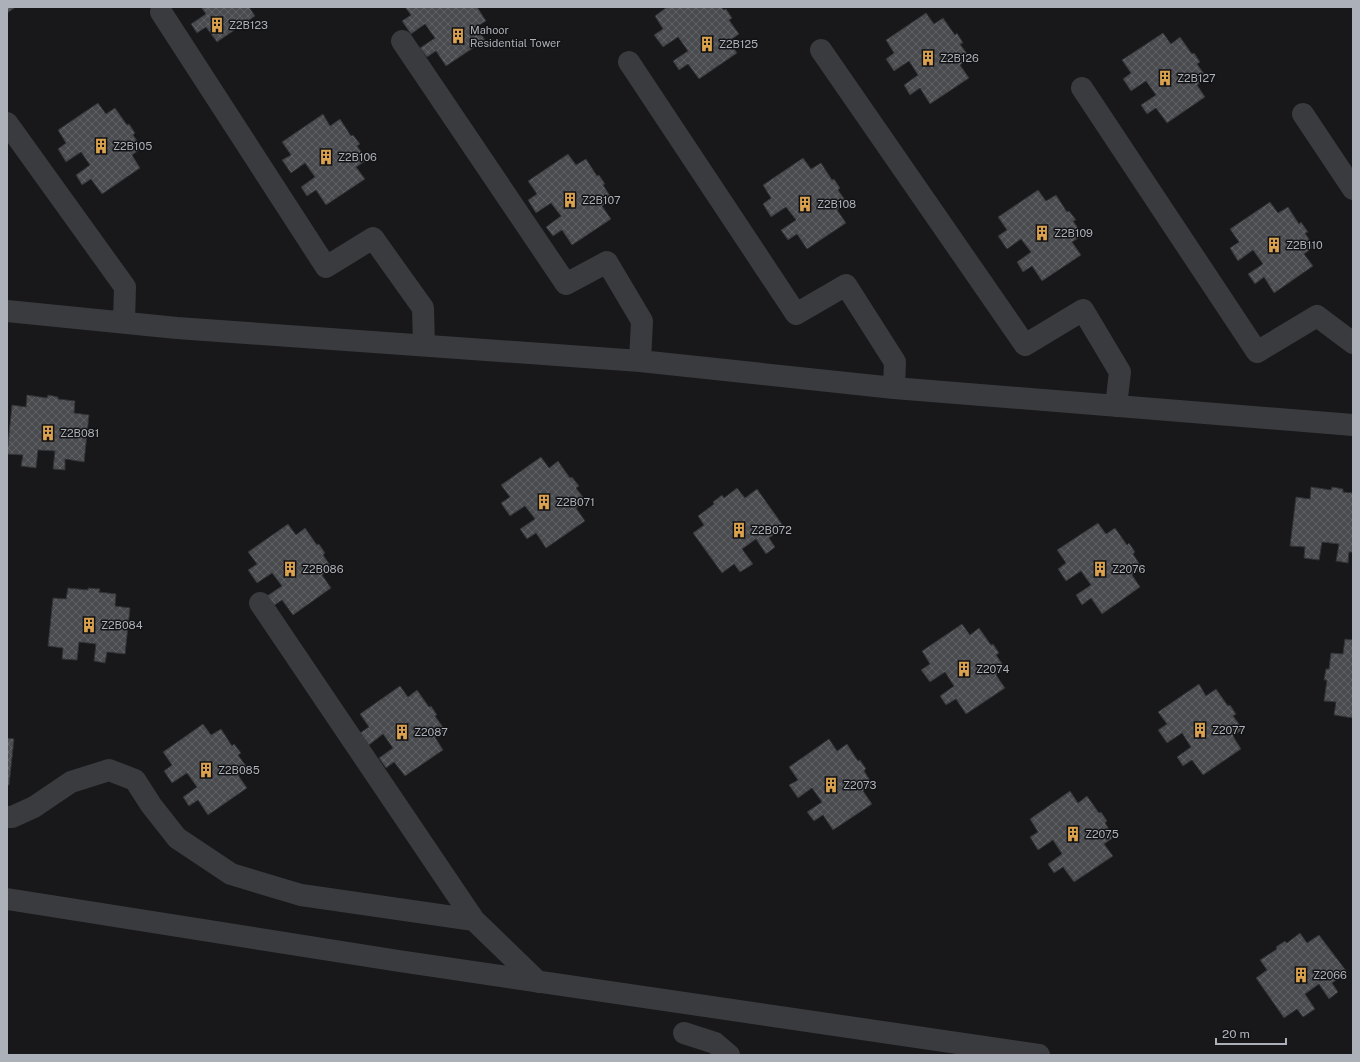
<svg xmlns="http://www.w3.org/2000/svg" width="1360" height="1062" viewBox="0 0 1360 1062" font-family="'Public Sans',sans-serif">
<defs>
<pattern id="building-cross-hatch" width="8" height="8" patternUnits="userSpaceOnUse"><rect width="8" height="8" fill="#4a4b4f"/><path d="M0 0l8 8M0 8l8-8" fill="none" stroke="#616266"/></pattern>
</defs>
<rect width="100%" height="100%" fill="#18181a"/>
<path fill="url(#building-cross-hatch)" stroke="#323336" d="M7,7H16L7,13Z
M201,7H249L255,16L217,42L206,27L197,33L191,24L206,14Z
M405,7H477L486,21L476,27L485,40L446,66L436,51L427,57L420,48L435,38L425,24L411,34L402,21L411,15Z
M667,7H721L724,10L726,9L732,18L729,20L739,34L729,41L737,53L699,79L688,64L679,70L673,61L688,51L678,37L663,47L654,35L663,29L655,16Z
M926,13L934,24L943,18L955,35L957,33L963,43L960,44L970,58L960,65L969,78L930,104L920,88L910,95L904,85L918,75L909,61L894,71L886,59L894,53L886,40Z
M1163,33L1171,44L1180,37L1192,54L1194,53L1200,62L1197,64L1207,78L1197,85L1205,97L1167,123L1156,108L1147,114L1141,105L1156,95L1146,81L1131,91L1123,79L1131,73L1122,60Z
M98,103L106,114L115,108L127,125L129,124L135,133L133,135L142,148L132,155L140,168L102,194L91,179L82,185L76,175L90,165L81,152L66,162L58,149L66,143L58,130Z
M323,114L330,126L340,119L351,136L353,135L360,144L357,146L367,160L356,167L365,179L326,205L316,190L307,196L301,187L315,177L305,163L291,173L282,160L291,155L282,142Z
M568,154L576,165L586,159L597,176L599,175L605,184L603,185L612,199L602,206L611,219L572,245L562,230L553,236L546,227L561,216L551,203L536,213L528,200L537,194L528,181Z
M803,158L811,169L821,163L832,180L834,179L840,188L838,190L847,203L837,210L846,223L807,249L797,234L788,240L781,230L796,220L786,207L771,217L763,204L771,198L763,185Z
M1038,190L1046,201L1056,195L1067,212L1069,211L1076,220L1073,221L1083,235L1072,242L1081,255L1042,281L1032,266L1023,272L1017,262L1031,252L1021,239L1007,249L998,236L1007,230L998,217Z
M1270,202L1278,213L1288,207L1299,224L1301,222L1308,232L1305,233L1314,247L1304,254L1313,266L1274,293L1264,277L1255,284L1248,274L1263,264L1253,250L1238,261L1230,248L1239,242L1230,229Z
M27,395L47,398L48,395L58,397V399L75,401L74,413L89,415L84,462L65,459V470L53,469L55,451L38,450L36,468L21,466L23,455L7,454L12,405L26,407Z
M541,457L549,468L558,461L570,478L572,477L579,486L576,488L586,501L576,508L585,521L546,548L536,533L527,539L520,529L535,519L525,506L510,516L501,503L510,497L501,485Z
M1311,487L1331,490L1332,487L1343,489V492L1353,493V552H1349L1348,563L1336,561L1339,544L1322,542L1319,560L1304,558L1305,547L1290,546L1296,497L1310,499Z
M737,488L745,498L757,489L784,527L769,538L775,547L766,554L756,539L742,549L753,564L740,572L734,564L722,573L693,533L704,525L698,516L714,504L713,502L722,495L724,498Z
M1098,523L1106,534L1115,528L1127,545L1129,543L1135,552L1133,554L1142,568L1132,575L1140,587L1102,614L1091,598L1082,605L1076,595L1091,585L1081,571L1066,581L1058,569L1066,563L1057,550Z
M288,524L296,535L305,528L317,545L319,544L325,553L323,555L332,568L322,575L331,588L293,615L282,600L273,606L267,596L282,586L272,573L257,583L248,570L257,564L248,552Z
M68,588L88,590V588L100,589L99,592L116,594L115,606L130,608L125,654L107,652L105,663L94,661L96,644L79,642L77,660L62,659L63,648L48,646L53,598L66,599Z
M962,624L970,635L979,628L991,645L993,644L999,653L996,655L1006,669L996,675L1005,688L966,714L956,699L946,705L940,696L954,686L945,672L930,682L921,670L930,664L922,651Z
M1345,639L1353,640V718L1334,715L1336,702L1324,701L1327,680H1324L1326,669H1329L1331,653L1343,654Z
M1199,684L1206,696L1216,689L1228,706L1230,705L1236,714L1233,716L1243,729L1233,736L1241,749L1203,775L1192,760L1183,766L1177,757L1191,747L1182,733L1167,743L1158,730L1167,724L1158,712Z
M400,686L408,697L417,690L429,707L431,706L437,715L435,716L445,730L435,737L443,750L405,776L394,762L386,768L379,758L393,748L383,734L369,745L360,733L369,727L360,714Z
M203,724L211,735L221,729L232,746L234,744L241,753L238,755L248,769L238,775L247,788L208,815L198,800L189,806L183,797L197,787L187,773L172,783L164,771L172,765L163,752Z
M7,738L14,739L9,785H7Z
M829,739L837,751L847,744L858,761L860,760L866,769L864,771L873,785L863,791L872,804L833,830L823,815L814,821L807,812L822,802L812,788L798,798L789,785L798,780L789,767Z
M1070,791L1078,803L1087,796L1099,813L1101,812L1107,821L1105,823L1114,837L1104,844L1113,856L1074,882L1063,867L1054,873L1048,864L1062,854L1053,840L1038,850L1030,837L1038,832L1030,819Z
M1300,933L1307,943L1319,935L1347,972L1332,983L1338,992L1329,999L1319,984L1305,994L1315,1009L1303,1017L1297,1009L1284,1018L1256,978L1267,970L1260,960L1277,949L1276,947L1285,941L1287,943Z"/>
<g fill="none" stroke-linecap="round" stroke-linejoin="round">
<path stroke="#3a3b3e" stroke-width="22" d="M161,12L326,267L373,238L423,308L424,345
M402,41L566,284L607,262L642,321L640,361
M821,50L1025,345L1083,310L1120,372L1116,406
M629,62L796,314L846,285L895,362L894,388
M1082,88L1257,352L1317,316L1353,343
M1303,114L1353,189
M7,123L125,287L124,322
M7,311L177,328L640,361L894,388L1353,425
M260,603L474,920L538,982
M7,817H12L34,807L71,782L109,770L135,780L151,805L177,838L231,874L301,895L474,920
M7,899L399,961L1039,1055
M684,1033L715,1043L729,1055"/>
</g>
<defs>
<symbol id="building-bare" viewBox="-9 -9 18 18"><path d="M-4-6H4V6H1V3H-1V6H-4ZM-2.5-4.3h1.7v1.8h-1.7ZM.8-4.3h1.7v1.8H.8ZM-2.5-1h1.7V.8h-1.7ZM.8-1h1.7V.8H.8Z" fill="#dca34e" stroke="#131315" stroke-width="2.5" paint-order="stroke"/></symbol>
</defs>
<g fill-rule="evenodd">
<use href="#building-bare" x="206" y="14" width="22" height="22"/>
<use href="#building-bare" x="447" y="25" width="22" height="22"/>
<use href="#building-bare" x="696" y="33" width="22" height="22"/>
<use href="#building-bare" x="917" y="47" width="22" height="22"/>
<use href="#building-bare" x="1154" y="67" width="22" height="22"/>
<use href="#building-bare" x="90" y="135" width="22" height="22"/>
<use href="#building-bare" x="315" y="146" width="22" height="22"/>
<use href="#building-bare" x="559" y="189" width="22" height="22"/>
<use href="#building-bare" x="794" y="193" width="22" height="22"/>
<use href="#building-bare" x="1031" y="222" width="22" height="22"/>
<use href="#building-bare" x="1263" y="234" width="22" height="22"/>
<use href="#building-bare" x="37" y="422" width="22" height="22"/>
<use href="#building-bare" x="533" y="491" width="22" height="22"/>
<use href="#building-bare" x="728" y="519" width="22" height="22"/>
<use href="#building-bare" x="279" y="558" width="22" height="22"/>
<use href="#building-bare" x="1089" y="558" width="22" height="22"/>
<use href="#building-bare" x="78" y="614" width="22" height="22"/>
<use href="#building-bare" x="953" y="658" width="22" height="22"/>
<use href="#building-bare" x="1189" y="719" width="22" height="22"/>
<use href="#building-bare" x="391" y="721" width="22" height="22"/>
<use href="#building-bare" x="195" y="759" width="22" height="22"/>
<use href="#building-bare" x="820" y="774" width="22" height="22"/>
<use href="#building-bare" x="1062" y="823" width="22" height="22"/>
<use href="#building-bare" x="1290" y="964" width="22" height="22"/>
</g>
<g text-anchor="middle" stroke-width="3" stroke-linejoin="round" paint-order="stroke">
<g font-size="11" fill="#acb0b8" stroke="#131315" text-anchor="start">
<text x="229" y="29">Z2B123</text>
<text x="470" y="34">Mahoor<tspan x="470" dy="13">Residential Tower</tspan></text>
<text x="719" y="48">Z2B125</text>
<text x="940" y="62">Z2B126</text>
<text x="1177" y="82">Z2B127</text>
<text x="113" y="150">Z2B105</text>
<text x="338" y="161">Z2B106</text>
<text x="582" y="204">Z2B107</text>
<text x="817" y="208">Z2B108</text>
<text x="1054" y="237">Z2B109</text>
<text x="1286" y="249">Z2B110</text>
<text x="60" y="437">Z2B081</text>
<text x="556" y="506">Z2B071</text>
<text x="751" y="534">Z2B072</text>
<text x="302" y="573">Z2B086</text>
<text x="1112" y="573">Z2076</text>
<text x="101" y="629">Z2B084</text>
<text x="976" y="673">Z2074</text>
<text x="1212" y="734">Z2077</text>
<text x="414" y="736">Z2087</text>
<text x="218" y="774">Z2B085</text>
<text x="843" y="789">Z2073</text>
<text x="1085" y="838">Z2075</text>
<text x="1313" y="979">Z2066</text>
</g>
</g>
<rect width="1360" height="1062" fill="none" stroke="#acb0b8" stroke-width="16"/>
<path d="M1216 1038v6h70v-6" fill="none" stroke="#acb0b8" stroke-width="2"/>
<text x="1222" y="1038" font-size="12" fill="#acb0b8" stroke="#131315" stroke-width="3" paint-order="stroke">20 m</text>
</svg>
